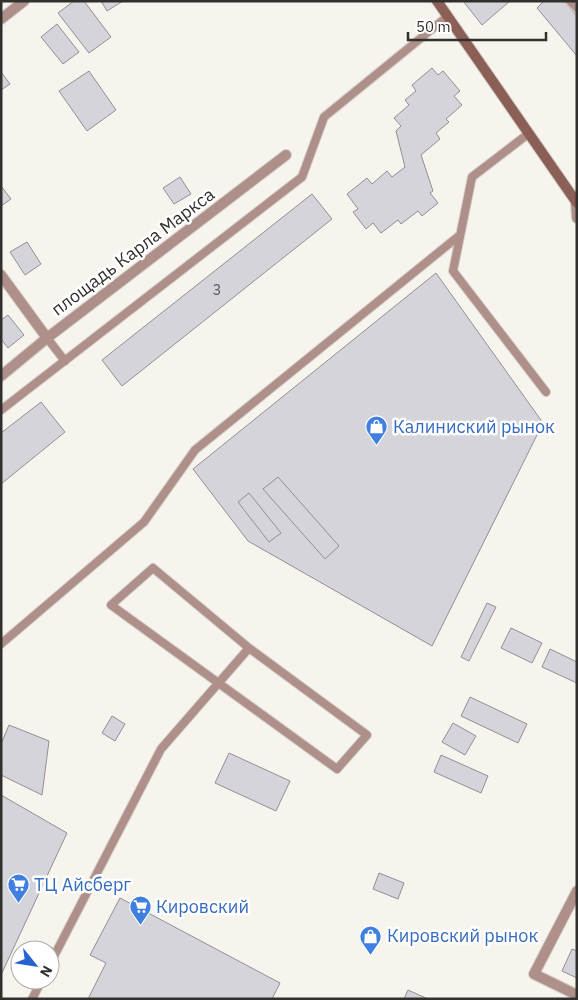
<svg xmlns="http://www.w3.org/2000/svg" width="578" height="1000" viewBox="0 0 578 1000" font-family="'IBM Plex Sans',sans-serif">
<rect width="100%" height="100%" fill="#f7f4ed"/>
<path fill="#d6d4db" stroke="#918f95" d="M74,1H84L111,37L89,53L58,13Z
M101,1H123L107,11Z
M463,1H510L482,25Z
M544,1H564L577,16V56L537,8Z
M57,24L79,52L63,64L41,37Z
M432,68L438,75L443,71L460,91L454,96L462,105L446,119L449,122L436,133L440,139L421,155L433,191L430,193L438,203L422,216L418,211L401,224L398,220L381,233L373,223L366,229L353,212L358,209L347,194L367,178L372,184L387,171L392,177L405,167L396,131L401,126L394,118L409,105L405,100L416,91L412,85Z
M89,71L116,110L87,131L59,91Z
M1,72L10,84L1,90Z
M180,177L191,194L174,204L163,188Z
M1,186L11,199L1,206Z
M312,194L332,219L122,386L102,360Z
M27,242L41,264L25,275L10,252Z
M436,273L543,423L432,646L248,541L193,469Z
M8,315L24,335L8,348L1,339V320Z
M41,402L65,432L1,484V433Z
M278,477L339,546L325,559L263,489Z
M249,493L281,533L269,542L238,502Z
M487,603L496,607L469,661L461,657Z
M511,628L542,643L532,663L501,648Z
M550,649L577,662V683L542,667Z
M470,697L527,724L518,743L461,716Z
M112,716L125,724L115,741L102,733Z
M453,723L476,736L465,755L442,742Z
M9,725L49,741L42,795L1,775V744Z
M229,753L290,781L276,811L215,783Z
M441,755L488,776L481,793L434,772Z
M1,795L67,833L1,975Z
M379,873L404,883L398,899L373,889Z
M120,898L280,983L272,999H88L106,963L90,955Z
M572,949L577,951V978L562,971Z
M408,990L428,999H404Z"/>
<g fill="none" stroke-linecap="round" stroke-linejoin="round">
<defs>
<path id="lane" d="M570,1L577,8
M528,134L472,177L453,271L546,392
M47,338L65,361
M1,410L302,177L324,117L448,16
M153,568L249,648L367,735L337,769L111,605Z
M1,644L144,522L195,450L460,235
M50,964L161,749L249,648
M32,999L42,980"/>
<path id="street" d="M1,19L24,1
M576,203L577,218
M1,275L47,338
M1,376L47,338L286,155
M577,891L534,974L577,995"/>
<path id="secondary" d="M437,1L577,203"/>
</defs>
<use href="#lane" stroke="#d3d1ca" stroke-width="10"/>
<use href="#street" stroke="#d3d1ca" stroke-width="12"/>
<use href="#secondary" stroke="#d3d1ca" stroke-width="12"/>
<use href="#lane" stroke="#af8f89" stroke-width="8"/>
<use href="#street" stroke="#af8f89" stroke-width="10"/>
<use href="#secondary" stroke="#8b5e56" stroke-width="10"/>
</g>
<defs>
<symbol id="shop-pin" viewBox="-11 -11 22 30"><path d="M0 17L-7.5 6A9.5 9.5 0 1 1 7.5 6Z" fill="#3f7fe0" stroke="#fff"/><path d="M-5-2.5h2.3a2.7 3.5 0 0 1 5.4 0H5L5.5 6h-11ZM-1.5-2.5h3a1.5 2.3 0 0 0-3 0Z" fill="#fff"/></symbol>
<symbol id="supermarket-pin" viewBox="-11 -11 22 30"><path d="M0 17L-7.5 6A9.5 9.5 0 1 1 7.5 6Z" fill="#3f7fe0" stroke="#fff"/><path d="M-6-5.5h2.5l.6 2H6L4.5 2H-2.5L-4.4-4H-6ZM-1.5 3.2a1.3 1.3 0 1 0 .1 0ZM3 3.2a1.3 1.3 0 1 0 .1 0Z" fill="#fff"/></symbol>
</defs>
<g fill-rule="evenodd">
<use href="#shop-pin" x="364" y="414" width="25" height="34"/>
<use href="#supermarket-pin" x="6" y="872" width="25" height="34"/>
<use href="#supermarket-pin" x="128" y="894" width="25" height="34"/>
<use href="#shop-pin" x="358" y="924" width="25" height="34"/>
</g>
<g text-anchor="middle" stroke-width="5" stroke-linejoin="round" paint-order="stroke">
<g font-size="15" fill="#5a5958">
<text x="217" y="295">3</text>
</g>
<g font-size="18" fill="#31302d" stroke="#fff">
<text transform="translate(133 252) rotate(-37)" y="6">площадь Карла Маркса</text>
</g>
<g font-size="18" fill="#366cbe" stroke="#fff" text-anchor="start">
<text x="393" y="433">Калиниский рынок</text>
<text x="34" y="891">ТЦ Айсберг</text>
<text x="156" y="913">Кировский</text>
<text x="387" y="942">Кировский рынок</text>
</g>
</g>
<rect width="578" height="1000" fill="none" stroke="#31302d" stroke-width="5"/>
<g transform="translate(35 965) rotate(120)"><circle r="24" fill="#ffffff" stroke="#adacab"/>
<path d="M0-4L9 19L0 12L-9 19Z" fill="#2862cf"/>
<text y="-8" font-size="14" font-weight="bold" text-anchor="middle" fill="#31302d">N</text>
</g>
<path d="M408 32v8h138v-8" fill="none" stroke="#31302d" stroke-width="2.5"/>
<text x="416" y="32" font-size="15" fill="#31302d" stroke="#ffffff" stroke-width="4" paint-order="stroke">50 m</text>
</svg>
